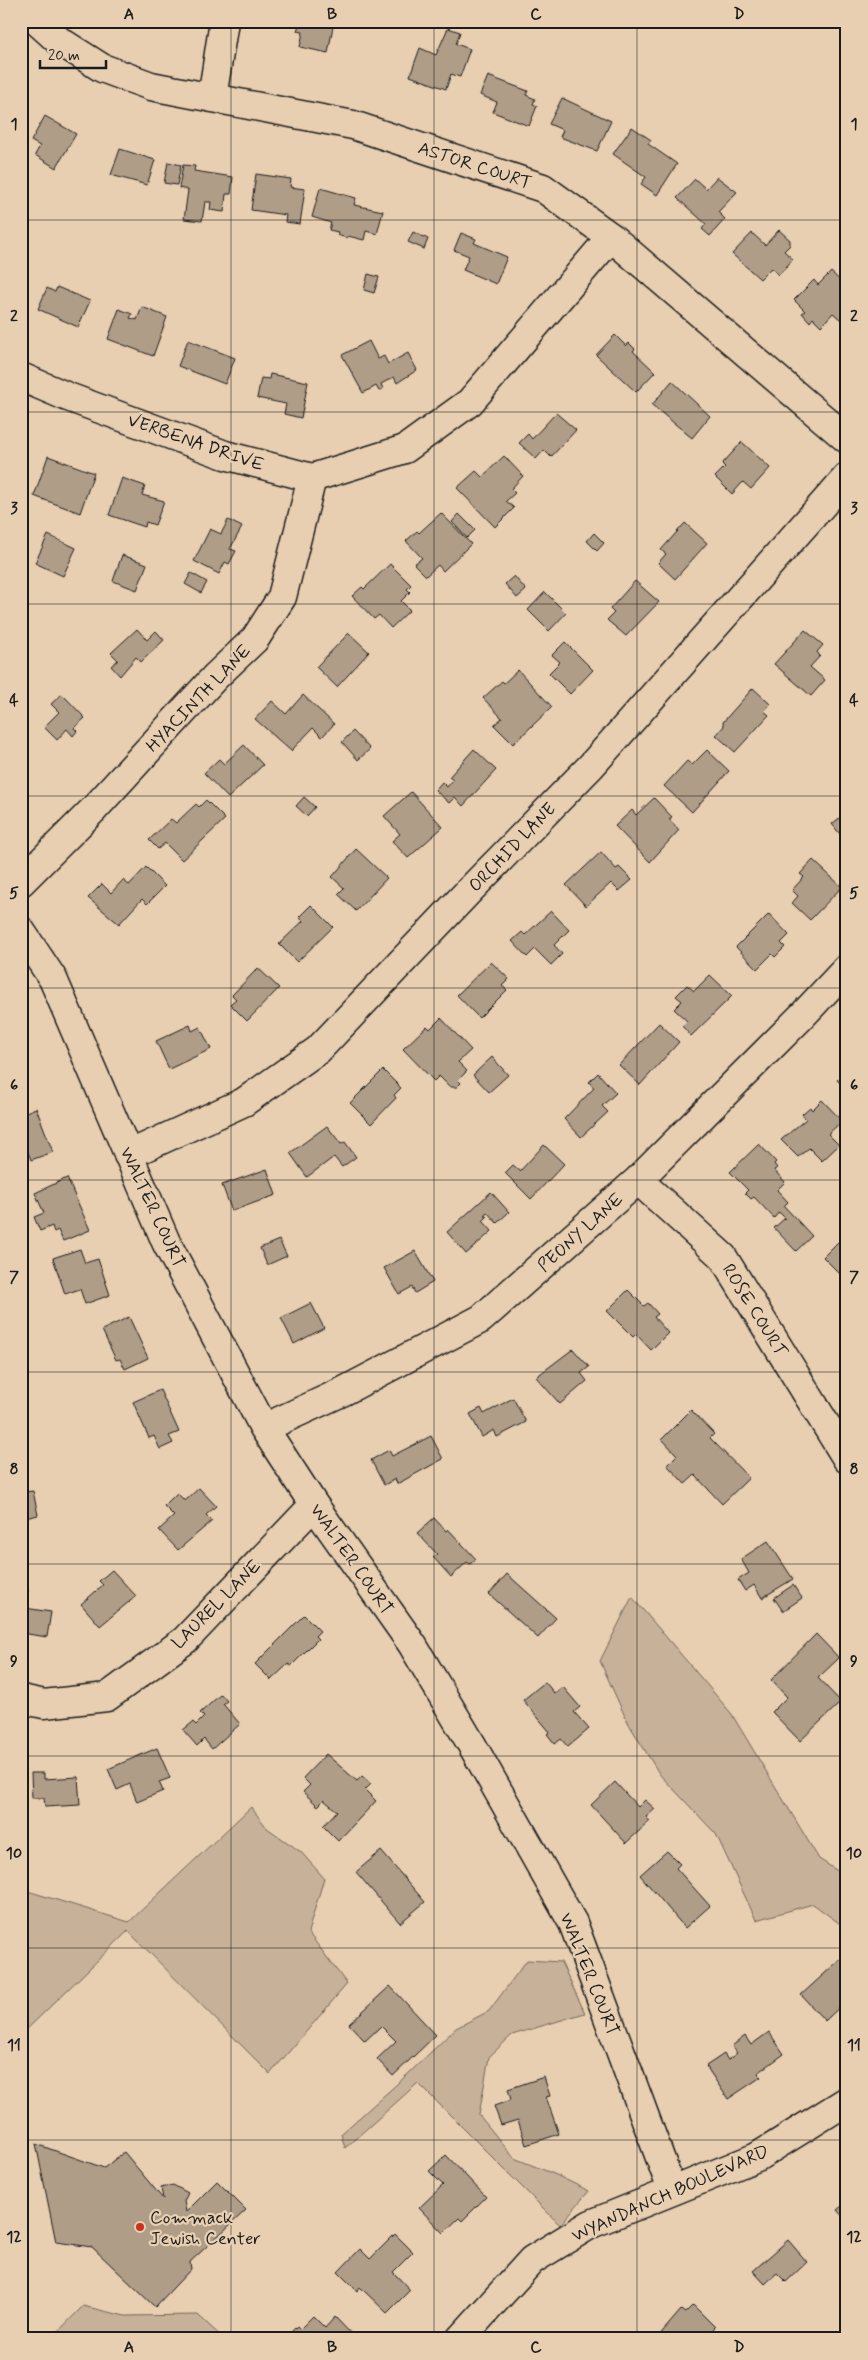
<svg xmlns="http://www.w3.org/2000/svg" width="868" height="2360" viewBox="0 0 868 2360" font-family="Mynerve,sans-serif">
<rect width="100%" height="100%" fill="#e9cfb1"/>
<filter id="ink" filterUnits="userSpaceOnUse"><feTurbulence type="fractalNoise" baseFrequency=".02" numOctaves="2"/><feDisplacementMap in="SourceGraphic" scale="10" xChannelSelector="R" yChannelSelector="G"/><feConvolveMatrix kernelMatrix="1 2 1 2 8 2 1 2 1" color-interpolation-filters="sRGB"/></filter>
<g filter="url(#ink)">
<path fill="#c7b199" stroke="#72665a" d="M632,1597L731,1713L819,1859L847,1877V1929L813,1904L756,1920L716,1834L660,1775L627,1721L600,1661Z
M251,1807L267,1828L301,1852L324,1878L308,1932L347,1984L270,2074L128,1931L21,2035V1889L129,1922Z
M527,1960L561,1962L585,2013L512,2035L489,2057L479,2115L514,2158L554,2174L589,2191L560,2225L418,2083L345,2148L341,2134L407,2075L456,2028L489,2011Z
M83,2306L125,2316L198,2315L224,2339H51Z"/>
<path fill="#b09d88" stroke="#1c1c1c" d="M306,21H334L328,53L300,47L303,32L297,31L299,25L305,26Z
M448,28L460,32L456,44L470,49L460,77L451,74L446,89L410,76L420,48L436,55Z
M488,76L528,91L526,95L535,99L533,104L537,106L529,126L493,112L497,102L480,95Z
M562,98L611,121L597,151L560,137L563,130L549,124Z
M45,116L76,134L56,168L35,155L40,146L31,141Z
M632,127L651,140L648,144L677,164L657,195L641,184L646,177L613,154Z
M120,149L155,160L147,185L111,175Z
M168,162L181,165L177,185L164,183Z
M183,165L195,166L194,171L233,177L231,194H226L224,212L210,210L211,202H205L202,221L184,219L188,190L179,188Z
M256,174L291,179L290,187L305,189L300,224L285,222L286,215L251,210Z
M717,177L737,192L718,212L725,219L710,236L702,229L706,224L677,198L695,179L706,189Z
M320,188L356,198L354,205L383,211L377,234L366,231L364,240L348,236L347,238L337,235L338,232L329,230L331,223L312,217Z
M779,230L790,240V245L784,251L793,259L779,275L771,268L760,279L732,254L752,233L765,245Z
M413,232L428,239L424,249L408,242Z
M461,233L476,239L474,243L507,257L496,284L463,270L469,256L454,250Z
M831,272L847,287V314L841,320L833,313L821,326L813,318L810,322L802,313L805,311L794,300L814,280L818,285Z
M368,274L379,277L374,293L364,290Z
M57,287L90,301L78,327L38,309L47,288L55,292Z
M142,307L167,317L153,356L108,339L119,309L132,314L130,318L137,320Z
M615,335L626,346L629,343L635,349L633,351L655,372L636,392L596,355Z
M188,340L235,358L225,384L178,366Z
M369,341L378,359L384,356L388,364L408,353L417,370L397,383L394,377L381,384L383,389L379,391L376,386L363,393L342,355Z
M270,374L308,382L301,418L284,414L286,404L257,398L261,378L269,379Z
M672,381L710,416L692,438L652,405Z
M556,413L576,430L551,457L544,450L536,459L519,443L528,434L532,439Z
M742,442L770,468L751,489L743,482L732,494L715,477L725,467L722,464Z
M48,456L94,473L80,513L34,496Z
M504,456L523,476L511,489L515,493L506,501L514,508L495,527L457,488L476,471L482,477Z
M122,478L145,486L142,495L164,501L155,525L146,522L145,527L109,515Z
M441,513L471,544L443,571L438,565L426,576L414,564L422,558L406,541L417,531L419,533Z
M459,514L475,530L467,538L452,522Z
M228,520L242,527L230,549L236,551L229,564L225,562L219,574L194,561L210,529L221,534Z
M685,523L707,543L675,579L658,563L666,554L661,550Z
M594,533L604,543L597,551L587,541Z
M48,535L76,548L63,576L35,563Z
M122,555L147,564L137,590L113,581Z
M390,564L411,585L407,589L410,592L401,601L410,610L391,628L379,615L374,619L352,596L362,587L364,589Z
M191,573L207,582L201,593L185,584Z
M514,576L526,590L517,598L505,584Z
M635,581L659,602L626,636L607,620L614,613L610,609Z
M545,592L566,613L549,631L528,610Z
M137,629L147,640L156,631L164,640L141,662L136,657L120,676L111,666L118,660L111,653Z
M805,630L823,645L817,652L820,656L810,667L825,680L811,696L774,664Z
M349,633L369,652L337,687L316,667Z
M565,642L593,670L570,694L549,673L560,662L552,655Z
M518,670L552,707L513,744L494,725L502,718L483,698L502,681L504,683Z
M753,688L770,704L764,711L769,715L735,752L716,735L724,726L723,722Z
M62,694L85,718L74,728L77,731L73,736L67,729L57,740L44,727L59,712L51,704Z
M303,695L334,724L322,737L313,728L291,751L255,719L272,701L286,714Z
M353,731L370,749L358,760L342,742Z
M244,745L263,765L228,798L204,773L219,759L224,764Z
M474,749L496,770L463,806L455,797L449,803L435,790L442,782L447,787L453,780L449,777Z
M707,750L729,771L692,812L664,786L687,761L692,765Z
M411,792L443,827L408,858L392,841L400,834L384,816Z
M304,797L315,807L307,816L296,806Z
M654,798L672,817L669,819L679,830L650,862L615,826L632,810L636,815Z
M206,800L225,819L182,860L165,843L158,849L149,840L171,819L176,823L196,804L199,807Z
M847,812V843L832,824Z
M356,849L387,878L356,911L338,894L344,888L332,877Z
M601,852L616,869L619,867L632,880L619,891L611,883L586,906L566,885Z
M813,860L842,887L810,920L792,903L798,896L792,890L804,877L800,874Z
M146,867L165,886L147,904L142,899L119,924L88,898L102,884L111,893L123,880L129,885Z
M311,905L333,927L297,962L279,944L303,921L299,917Z
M551,911L569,930L554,945L562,954L551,965L535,949L527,957L512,941L522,932L525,935Z
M769,914L789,935L781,943L785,947L775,957L772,954L757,969L736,947Z
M491,962L509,979L502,986L507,990L479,1018L457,995Z
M258,968L279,988L247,1021L230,1004L236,999L232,995Z
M710,975L732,996L691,1036L682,1026L687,1021L674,1009L682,1001L676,996L687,985L694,991Z
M441,1018L471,1050L458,1062L467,1071L458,1080L461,1083L457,1087H450L439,1076L434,1081L403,1049L427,1026L430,1029Z
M659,1023L679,1042L640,1085L619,1065Z
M190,1025L192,1031L200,1027L211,1049L169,1069L156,1041Z
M492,1057L508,1075L489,1092L473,1075Z
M383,1070L401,1088L394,1095L396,1098L371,1124L350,1103Z
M847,1070V1090L837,1080Z
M598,1073L616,1093L602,1106L608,1112L581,1137L564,1119L594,1088L589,1082Z
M822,1100L842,1121L828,1134L839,1145L822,1161L809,1148L798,1157L781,1140L806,1119L802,1114L810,1107L812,1110Z
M36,1108L53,1152L31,1160L28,1152L21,1154V1114Z
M327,1126L341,1144L345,1142L356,1157L342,1167L334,1157L307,1177L290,1153Z
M759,1144L776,1162L774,1164L777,1168L774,1170L785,1182L777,1190L788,1202L784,1206L812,1236L796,1251L774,1228L785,1218L779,1212L774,1218L754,1197L751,1199L745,1193L748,1190L730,1172Z
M544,1145L564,1164L531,1199L505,1173L513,1165L520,1171Z
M267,1169L276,1195L232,1211L222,1185Z
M67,1178L90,1230L63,1241L58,1230L54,1232L52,1226L40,1231L34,1217L44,1213L35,1193Z
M491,1192L509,1212L497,1223L487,1212L484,1215L487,1217L483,1221L492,1231L466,1254L447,1232Z
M843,1237L847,1241V1281L823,1257Z
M279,1240L287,1256L267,1265L260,1248Z
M80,1249L85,1263L98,1259L110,1295L85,1304L80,1289L65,1294L53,1258Z
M415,1251L433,1282L415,1293L412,1287L399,1294L384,1268Z
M628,1290L644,1306L648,1303L658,1314L654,1317L668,1333L651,1350L636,1334L633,1337L607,1311Z
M311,1303L324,1328L294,1344L281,1318Z
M129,1317L148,1358L125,1369L120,1359L116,1360L102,1330Z
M573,1349L589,1367L581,1373L587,1381L560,1404L536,1377Z
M160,1390L179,1432L169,1436L173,1443L160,1449L154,1436L149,1438L133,1402Z
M513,1398L526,1422L497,1437L494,1430L482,1437L470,1414L481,1408L484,1414Z
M691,1410L714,1434L710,1438L749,1478L722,1504L695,1475L685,1484L667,1465L677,1455L662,1439Z
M431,1436L443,1459L397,1484L395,1479L384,1485L371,1460L389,1450L392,1456Z
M21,1478L24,1492L33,1491L38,1515L21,1519Z
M199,1488L216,1506L206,1515L212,1521L178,1550L159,1530L174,1516L164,1506L177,1493L185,1501Z
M434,1518L446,1531L448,1529L476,1559L470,1564L467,1562L451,1577L433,1557L437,1554L417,1533Z
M768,1541L793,1579L762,1598L754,1585L745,1591L738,1580L749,1573L741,1559Z
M112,1570L136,1596L100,1626L81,1604L103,1585L99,1581Z
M507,1574L556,1618L538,1638L489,1594Z
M793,1585L802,1598L783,1611L774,1598Z
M21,1589L28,1590L25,1608L51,1612L47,1637L21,1633Z
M304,1615L320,1631L315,1636L318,1639L291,1666L288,1664L271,1680L255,1664Z
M816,1634L839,1658L818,1678L841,1702L800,1741L772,1712L787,1697L771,1680Z
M545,1682L555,1694L563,1687L580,1707L574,1712L589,1729L568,1747L561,1739L555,1744L547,1734L550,1732L523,1700Z
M221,1694L227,1701L223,1704L240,1724L212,1749L204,1739L197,1746L183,1730L193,1722L196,1725L204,1717L200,1713Z
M157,1748L170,1778L159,1782L163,1791L137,1802L130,1784L117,1790L108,1769Z
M326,1754L357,1781L362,1776L371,1784L365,1790L376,1801L338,1841L323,1826L337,1811L324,1800L318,1806L303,1792L310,1785L303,1778Z
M31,1773H44V1779L78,1777L80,1805L45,1807L44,1798H32Z
M615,1782L638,1807L645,1800L655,1809L646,1817L650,1821L626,1843L591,1805Z
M381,1851L425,1902L400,1923L356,1872Z
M667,1851L680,1864L676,1868L710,1906L685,1928L640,1875Z
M845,1955L847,2000L825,2021L801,1995Z
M390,1986L436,2035L393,2076L377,2059L396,2041L381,2026L365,2041L349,2024Z
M769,2032L784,2054L758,2073L761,2077L728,2099L706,2066L724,2054L728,2060L737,2053L732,2046L745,2036L751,2045Z
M544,2077L550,2096L546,2097L559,2134L526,2145L518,2120L501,2125L494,2106L511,2100L508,2089Z
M36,2144L104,2168L124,2152L163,2199L161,2188L173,2185L188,2193L184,2201L186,2212L217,2181L246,2210L190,2262L191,2269L155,2307L92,2247L56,2242Z
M446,2155L486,2197L462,2221L459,2218L443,2233L419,2208L443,2185L429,2171Z
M847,2202V2221L837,2210Z
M395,2234L413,2252L393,2272L410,2290L387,2313L360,2287L357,2291L338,2272L360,2249L370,2259Z
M788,2240L807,2262L786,2282L777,2273L765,2284L753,2271Z
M693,2305L715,2327L703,2339L657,2338L681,2310L685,2313Z
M313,2316L325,2328L335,2317L356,2339L290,2338V2333L297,2326L300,2329Z"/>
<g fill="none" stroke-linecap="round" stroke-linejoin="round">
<defs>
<path id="minor" d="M37,21L58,40L102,68L151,86L353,125L543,188L611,237L847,439
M212,98L224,21
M21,377L68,397L225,455L312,478L405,449L470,402L611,237
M21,882L94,809L215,677L255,639L282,597L312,478
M21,931L53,979L166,1242L264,1428L314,1505L412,1644L472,1745L573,1923L672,2190
M128,1155L244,1102L318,1050L467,893L591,766L847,477
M638,1180L723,1257L847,1459
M264,1428L342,1392L481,1319L638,1180L802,1016L847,968
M21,1699L44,1704L107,1697L185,1640L314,1505
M460,2339L532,2260L591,2224L757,2157L847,2101"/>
</defs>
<use href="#minor" stroke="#1c1c1c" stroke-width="31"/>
<use href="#minor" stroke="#e9cfb1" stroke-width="28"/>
</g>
</g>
<path fill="none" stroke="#1c1c1c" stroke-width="1" stroke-opacity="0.55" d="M231,21V2339M434,21V2339M637,21V2339M21,220H847M21,412H847M21,604H847M21,796H847M21,988H847M21,1180H847M21,1372H847M21,1564H847M21,1756H847M21,1948H847M21,2140H847"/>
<circle fill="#c8321e" stroke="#e9cfb1" stroke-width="2" cx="140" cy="2227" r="5"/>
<g text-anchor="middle" stroke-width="4.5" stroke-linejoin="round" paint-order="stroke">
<g font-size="18" fill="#1c1c1c" stroke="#e9cfb1">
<text transform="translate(475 165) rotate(18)" y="6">ASTOR COURT</text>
<text transform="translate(196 442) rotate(19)" y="6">VERBENA DRIVE</text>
<text transform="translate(198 698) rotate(-46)" y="6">HYACINTH LANE</text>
<text transform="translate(512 847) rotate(-46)" y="6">ORCHID LANE</text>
<text transform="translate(153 1207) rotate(65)" y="6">WALTER COURT</text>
<text transform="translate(580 1232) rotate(-42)" y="6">PEONY LANE</text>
<text transform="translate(755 1310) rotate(58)" y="6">ROSE COURT</text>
<text transform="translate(352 1559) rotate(55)" y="6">WALTER COURT</text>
<text transform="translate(216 1604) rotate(-45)" y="6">LAUREL LANE</text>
<text transform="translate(590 1974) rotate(68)" y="6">WALTER COURT</text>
<text transform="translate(670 2193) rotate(-24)" y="6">WYANDANCH BOULEVARD</text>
</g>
<g font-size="18" fill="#1c1c1c" stroke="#e9cfb1" text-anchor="start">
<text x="150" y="2223">Commack<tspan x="150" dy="21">Jewish Center</tspan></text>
</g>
</g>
<rect width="868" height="2360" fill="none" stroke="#e9cfb1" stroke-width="55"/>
<path d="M40 60v8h66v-8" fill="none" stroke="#1c1c1c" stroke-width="2.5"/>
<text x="48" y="60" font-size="15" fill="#1c1c1c" stroke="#e9cfb1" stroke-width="4" paint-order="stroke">20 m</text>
<rect x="28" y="28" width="812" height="2304" fill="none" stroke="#1c1c1c" stroke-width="2"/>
<g font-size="16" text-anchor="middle" font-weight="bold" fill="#1c1c1c">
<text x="129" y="19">A</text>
<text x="332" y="19">B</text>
<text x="536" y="19">C</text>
<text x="739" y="19">D</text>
<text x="14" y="129">1</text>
<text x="854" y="129">1</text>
<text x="14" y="321">2</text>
<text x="854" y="321">2</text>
<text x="14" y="513">3</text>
<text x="854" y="513">3</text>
<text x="14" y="705">4</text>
<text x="854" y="705">4</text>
<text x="14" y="898">5</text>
<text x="854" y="898">5</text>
<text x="14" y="1090">6</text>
<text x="854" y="1090">6</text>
<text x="14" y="1282">7</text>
<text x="854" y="1282">7</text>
<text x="14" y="1474">8</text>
<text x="854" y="1474">8</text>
<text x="14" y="1666">9</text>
<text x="854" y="1666">9</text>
<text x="14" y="1858">10</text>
<text x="854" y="1858">10</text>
<text x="14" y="2050">11</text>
<text x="854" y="2050">11</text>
<text x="14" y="2242">12</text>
<text x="854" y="2242">12</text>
<text x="129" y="2352">A</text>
<text x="332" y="2352">B</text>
<text x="536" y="2352">C</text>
<text x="739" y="2352">D</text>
</g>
</svg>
